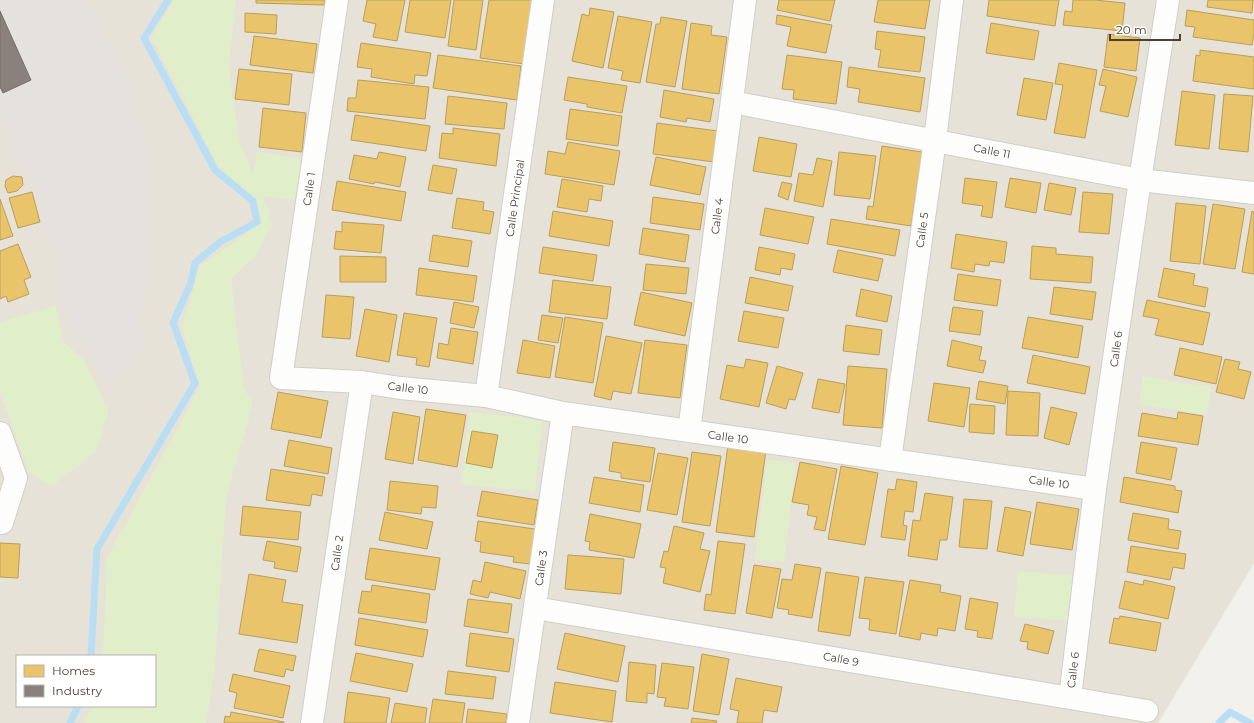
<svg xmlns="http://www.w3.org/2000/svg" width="1254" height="723" viewBox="0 0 1254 723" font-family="Montserrat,sans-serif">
<rect width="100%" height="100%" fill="#f2f0eb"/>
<path fill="#e7e2d8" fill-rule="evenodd" d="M0,0H1254V563L1158,723H0ZM17,656H155V706H17Z"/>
<path fill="#e5e1dc" d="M0,0H88L129,79L154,176L155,263L141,314L144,348L132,365L106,386L88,350L69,330L52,244L45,233L34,183L20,165L0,114Z"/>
<path fill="#e0eec9" d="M174,0H236L229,67L239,141L253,174L257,152L303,159L297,200L262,196L267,206L272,226L256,255L231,279L244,389L253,403L226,498L215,668L206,723H84L91,706H155V656H103L107,558L200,387L182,326L200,266L261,223L256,201L218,166L152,38Z
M56,306L63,342L83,358L109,411L96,452L52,486L29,473L0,392V322Z
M1143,376L1211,387L1207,415L1139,404Z
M470,412L543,420L535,492L461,484Z
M767,459L796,463L784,562L755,559Z
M1018,571L1076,575L1073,621L1014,617Z"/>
<path fill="#e9c46a" stroke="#b99d5a" d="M256,0H325L324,5L256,3Z
M367,0H405L397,41L373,37L376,24L363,21Z
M410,0H451L445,38L405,32Z
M454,0H483L476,50L448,46Z
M489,0H534L524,64L480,58Z
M779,0H835L830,21L777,10Z
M878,0H930L925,29L874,22Z
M989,0H1059L1055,26L987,16Z
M1073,0H1095L1125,3L1122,31L1063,25L1065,11L1072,12Z
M1208,0H1253L1252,13L1207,7Z
M590,8L614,12L603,68L572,61L582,14L589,16Z
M1187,10L1254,20V34L1252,45L1193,37L1195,27L1185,26Z
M245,13L277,15L276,34L245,32Z
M777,15L832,25L826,53L787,46L791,27L776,24Z
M618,16L652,22L640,83L621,80L623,71L608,68Z
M661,17L687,21L675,87L646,82L656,24H660Z
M691,23L712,26L711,35L727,37L719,94L682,89Z
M991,23L1039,31L1034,60L986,53Z
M877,31L925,37L920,72L878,67L881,50L875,49Z
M1108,34L1140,38L1136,71L1104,67Z
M254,36L317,44L313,73L250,65Z
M361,43L431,53L427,76L415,75L414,84L371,77L372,69L357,67Z
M1200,50L1254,57V89L1193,81L1196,55L1200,56Z
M438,55L521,66L517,100L433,88Z
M787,55L842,62L836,104L793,99L794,90L782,89Z
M1059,63L1097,70L1085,138L1054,133L1063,85L1055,84Z
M849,67L925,78L920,112L858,102L860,89L847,87Z
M239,69L292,74L289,105L235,99Z
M1103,69L1137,77L1128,117L1100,111L1106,86L1099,85Z
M568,77L627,86L622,113L587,107V104L564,100Z
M1024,78L1053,83L1046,120L1017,115Z
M358,80L429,87L425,119L347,111L348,98H356Z
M664,90L714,99L710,122L687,118L686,122L660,117Z
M1182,91L1215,95L1209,149L1175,145Z
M1224,94L1253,96L1248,152L1219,149Z
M448,96L507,103L504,129L445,124Z
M263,108L306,113L302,152L259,147Z
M570,109L622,116L618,146L566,139Z
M355,115L430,126L426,151L351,140Z
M657,123L718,131L714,162L653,154Z
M453,128L500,134L496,166L439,158L442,133L453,134Z
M759,137L797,144L791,177L753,171Z
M568,142L620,151L614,185L545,174L548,151L565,154Z
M882,146L922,152L911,226L866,219L868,206L873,207Z
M379,152L406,157L400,187L375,182L374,184L349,179L354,155L377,159Z
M839,152L876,156L870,199L834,195Z
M656,157L706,167L700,195L650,185Z
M817,158L832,161L823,207L794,201L799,173L813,175Z
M433,165L457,169L452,194L428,190Z
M13,176L22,177L23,185L17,191L8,193L5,186L6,180Z
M965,178L997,182L992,218L981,216L983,206L962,203Z
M1010,178L1041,183L1036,213L1005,207Z
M562,179L603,186L601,201L589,199L587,212L557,207Z
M337,181L406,192L401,221L332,210Z
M782,182L792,184L788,200L778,196Z
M1049,183L1076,188L1071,215L1044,210Z
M32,192L40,222L18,228L9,198Z
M1083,192L1113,194L1109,234L1079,232Z
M653,197L704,204L700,230L650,223Z
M457,198L484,202L483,210L494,212L490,234L452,228Z
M0,199L13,236L0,240Z
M1176,203L1206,206L1200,264L1170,261Z
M1213,204L1245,209L1235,269L1203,264Z
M765,208L814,217L808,244L760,235Z
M553,211L613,221L609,246L549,236Z
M1252,211L1254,212V274L1242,272Z
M831,219L900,230L895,256L827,244Z
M342,222L384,225L381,253L334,249L336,231L342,232Z
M643,228L689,235L685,262L639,254Z
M956,234L1007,242L1004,263L990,261L989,266L975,264L974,272L951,268Z
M433,235L472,241L468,267L429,261Z
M18,244L31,277L24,280L29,294L8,302L6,296L0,299V251Z
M1032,246L1056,248V254L1093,257L1091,283L1030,279Z
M543,247L597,255L593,281L539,273Z
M759,247L795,254L792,270L781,268L780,275L755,270Z
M838,250L883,259L878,281L833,272Z
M340,256L386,257V282H340Z
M646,264L689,268L686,294L643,290Z
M419,268L477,276L473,302L416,295Z
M1164,268L1195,274L1193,285L1208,288L1205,307L1158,297Z
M958,274L1001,280L997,306L954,300Z
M750,277L793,286L788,311L745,303Z
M553,280L611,287L607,319L549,312Z
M1054,287L1096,292L1092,320L1050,314Z
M861,289L892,296L887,322L856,316Z
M641,292L692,303L685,336L634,325Z
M326,295L354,297L350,339L322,337Z
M1147,300L1210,313L1203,345L1155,335L1159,319L1143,316Z
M454,302L479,307L474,328L450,323Z
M953,307L983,311L980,335L949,331Z
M365,309L397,315L389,362L356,356Z
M744,311L784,318L778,348L738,341Z
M404,313L437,318L429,367L416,365L417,358L397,355Z
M542,315L563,318L558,343L538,340Z
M565,317L603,323L593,383L555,377Z
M1028,317L1083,326L1078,358L1022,348Z
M846,325L882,330L879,355L843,351Z
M451,328L478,332L473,364L437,358L439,343L448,345Z
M606,336L642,343L631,394L613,391L611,400L594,396Z
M523,340L555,346L550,378L517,373Z
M645,340L687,345L680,398L638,393Z
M952,340L982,347L979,360L986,361L983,373L947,366Z
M1180,348L1222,357L1216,384L1174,375Z
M1033,355L1090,367L1085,394L1027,383Z
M746,359L768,363L759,407L720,399L727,365L744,368Z
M1225,359L1240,362L1238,369L1251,372L1244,399L1216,392Z
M777,366L803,373L795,400L789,399L786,409L766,403Z
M848,366L887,369L882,428L843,425Z
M818,379L845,384L839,413L812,408Z
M979,381L1008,386L1005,404L976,399Z
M934,383L970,388L964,427L928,421Z
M1008,391L1040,393L1038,436L1006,435Z
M278,392L328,401L321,438L271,429Z
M970,404L995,406L994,434L969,432Z
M1051,407L1077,413L1069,445L1044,438Z
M426,409L466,415L457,467L418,460Z
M393,412L420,417L413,464L385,459Z
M1178,412L1203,416L1198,445L1138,436L1142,413L1177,419Z
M472,431L498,435L492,468L466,463Z
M289,440L332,448L328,474L284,466Z
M613,442L655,448L650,482L621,478V473L609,471Z
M1141,442L1177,448L1171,480L1136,473Z
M728,445L766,450L754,537L716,532Z
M692,452L721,456L710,526L682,522Z
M658,453L688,458L677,515L647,510Z
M800,462L837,469L825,531L814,529L817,517L807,515L809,505L792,502Z
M841,466L878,473L865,545L828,539Z
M271,469L325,477L322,496L312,494L310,506L266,500Z
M594,477L644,485L640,512L589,503Z
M1124,477L1175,486V490L1182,491L1178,513L1120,502Z
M897,479L917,482L913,512L905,511L903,525L907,526L905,540L881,537L888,489L895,490Z
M390,481L438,486L436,508L422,507L421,514L387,510Z
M482,491L538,500L534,525L477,516Z
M925,493L953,497L947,540H940L937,560L908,556L913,520L920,521Z
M964,499L992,501L987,549L959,547Z
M1037,502L1079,509L1072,550L1030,544Z
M243,506L301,512L298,540L240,535Z
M1005,507L1031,512L1023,556L997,551Z
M385,512L433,522L427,549L379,540Z
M1133,513L1169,519L1168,529L1181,531L1178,549L1128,540Z
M590,514L641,524L634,558L589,550L590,542L585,541Z
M478,521L535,529L530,564L513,562L514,557L480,552L481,542L475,541Z
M674,526L704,533L700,549L710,551L700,592L663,583L666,568L660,567L664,551L668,552Z
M267,541L301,547L297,572L274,568L275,562L263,560Z
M718,541L745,544L735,614L704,610L706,594L711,595Z
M0,543L20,544L18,578L0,577Z
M1131,546L1186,554L1184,569L1173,567L1170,580L1127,572Z
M370,548L440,558L435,590L365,579Z
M568,555L624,559L621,594L565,589Z
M485,562L526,571L520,599L490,592L488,598L470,594L473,580L481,582Z
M795,564L821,568L812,618L788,614L789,610L777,608L782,579L792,580Z
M754,565L781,569L772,618L746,613Z
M826,572L859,577L850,636L818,631Z
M249,574L286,580L282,602L303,605L297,643L239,634Z
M865,577L904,582L896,634L869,630L870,619L859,618Z
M910,580L941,585L940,592L961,596L955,631L938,628L937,636L921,633L920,640L899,636Z
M1144,580L1175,587L1168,619L1119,608L1125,581L1143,585Z
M372,585L430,594L426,623L358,613L362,591L371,592Z
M970,598L998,603L992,639L977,637L978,631L965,629Z
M468,599L512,604L508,633L464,626Z
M1120,616L1161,623L1156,651L1109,643L1114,618L1119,619Z
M359,618L428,630L423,657L355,645Z
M1025,624L1054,631L1048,654L1027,649L1028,642L1020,641Z
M470,633L514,639L509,672L466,666Z
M565,633L625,646L618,682L557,669Z
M259,649L296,656L293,671L286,669L284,677L254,671Z
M356,653L413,664L407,692L350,681Z
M702,654L729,659L719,715L693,711Z
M629,662L656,665L654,694L647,693V703L626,701Z
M662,663L694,667L688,709L664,706L666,698L657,697Z
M448,671L496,677L493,699L445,694Z
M233,674L290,686L283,718L234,708L237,693L229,691Z
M736,678L782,687L777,712L764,710L762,723H737L739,711L730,709Z
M555,682L616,691L612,722L550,713Z
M348,692L390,698L386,723H344Z
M433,699L465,703L462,723H429Z
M395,703L427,708L425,723H391Z
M468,709L507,714L506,723H466Z
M231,712L284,722V723H224L225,716L230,717Z
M692,718L717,721L716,723H691Z"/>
<path fill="#8a817c" stroke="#766e67" d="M0,11L31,80L3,93L0,87Z"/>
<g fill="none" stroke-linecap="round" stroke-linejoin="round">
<path stroke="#b9def3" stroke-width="7" d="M91,656L97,549L195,383L173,323L190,285L195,263L220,242L257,222L253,201L215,170L144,38L168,0
M70,723L78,706
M1219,723L1230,712L1250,723"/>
<defs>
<path id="minor" d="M337,0L281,378L362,382L400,388L486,396L563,413L1095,489
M732,102L1140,180L1254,193
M486,396L543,0
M689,431L745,0
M0,433L16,478L2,523H0
M890,460L935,140L952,0
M535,608L1147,711
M1070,698L1095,489L1140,180L1168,0
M312,723L362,382
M518,723L563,413"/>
</defs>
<use href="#minor" stroke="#d0cec9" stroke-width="24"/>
<use href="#minor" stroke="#fdfdfc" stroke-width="22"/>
</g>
<g text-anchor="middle" stroke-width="4" stroke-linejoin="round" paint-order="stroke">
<g font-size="11" fill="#494136" stroke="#fff">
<text transform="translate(992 151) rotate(11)" y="4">Calle 11</text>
<text transform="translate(309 189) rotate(-82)" y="4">Calle 1</text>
<text transform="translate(515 198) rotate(-82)" y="4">Calle Principal</text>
<text transform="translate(717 216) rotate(-83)" y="4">Calle 4</text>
<text transform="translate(922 230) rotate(-82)" y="4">Calle 5</text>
<text transform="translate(1116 349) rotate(-82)" y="4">Calle 6</text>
<text transform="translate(408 388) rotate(7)" y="4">Calle 10</text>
<text transform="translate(728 437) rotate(8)" y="4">Calle 10</text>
<text transform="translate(1049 482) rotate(8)" y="4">Calle 10</text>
<text transform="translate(337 553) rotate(-82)" y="4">Calle 2</text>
<text transform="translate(541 568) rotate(-82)" y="4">Calle 3</text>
<text transform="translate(841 659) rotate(10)" y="4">Calle 9</text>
<text transform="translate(1073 670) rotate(-83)" y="4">Calle 6</text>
</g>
</g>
<rect x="16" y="655" width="140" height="52" fill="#ffffff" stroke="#b6b3af"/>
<rect x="24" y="665" width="20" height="12" fill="#e9c46a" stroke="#b6b3af"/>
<text x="52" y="675" font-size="12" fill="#494136">Homes</text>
<rect x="24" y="685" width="20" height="12" fill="#8a817c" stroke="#b6b3af"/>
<text x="52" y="695" font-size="12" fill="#494136">Industry</text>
<path d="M1110 34v6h70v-6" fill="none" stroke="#494136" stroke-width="2"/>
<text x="1116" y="34" font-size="12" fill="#494136" stroke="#ffffff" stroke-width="3" paint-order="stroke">20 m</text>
</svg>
